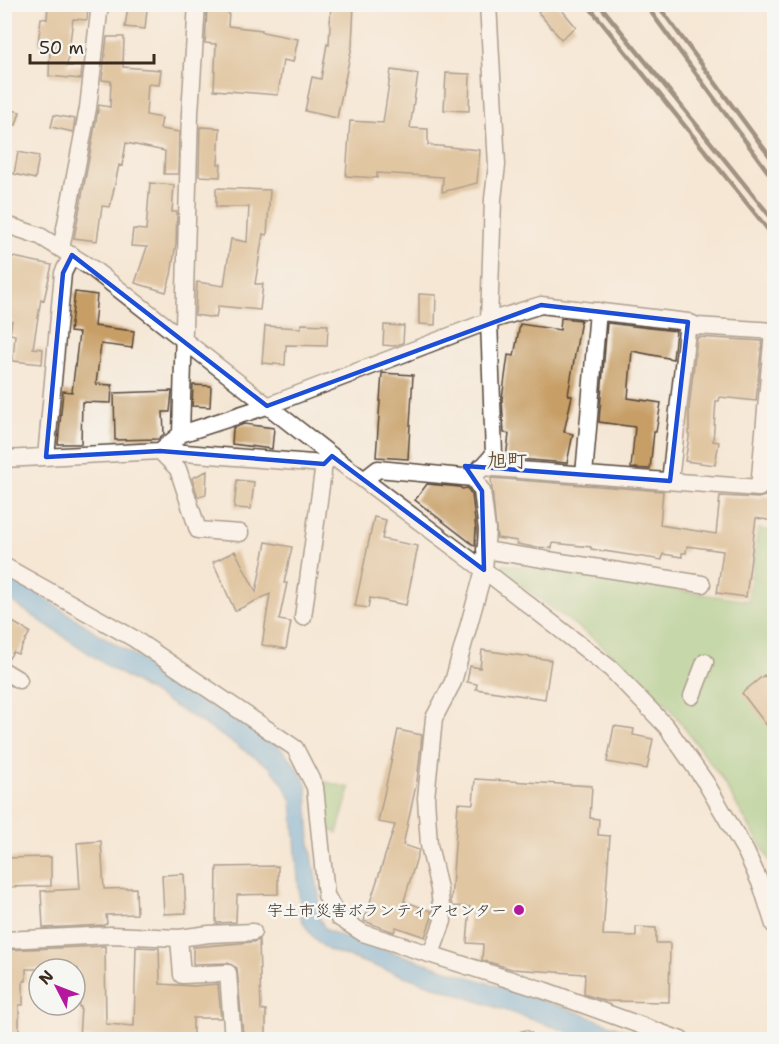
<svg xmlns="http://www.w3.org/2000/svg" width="779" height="1044" viewBox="0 0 779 1044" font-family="'Shantell Sans','Klee One',sans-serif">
<rect width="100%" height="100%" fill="#f6f6f2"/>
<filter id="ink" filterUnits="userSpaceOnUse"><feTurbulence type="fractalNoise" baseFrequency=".0167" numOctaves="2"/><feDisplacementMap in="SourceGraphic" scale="12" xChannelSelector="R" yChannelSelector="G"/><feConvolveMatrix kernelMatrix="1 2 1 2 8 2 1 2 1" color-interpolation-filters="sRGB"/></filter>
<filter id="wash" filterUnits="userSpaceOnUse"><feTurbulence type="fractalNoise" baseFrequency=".008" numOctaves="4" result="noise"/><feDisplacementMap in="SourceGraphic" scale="24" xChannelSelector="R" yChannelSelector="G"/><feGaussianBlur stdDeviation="1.35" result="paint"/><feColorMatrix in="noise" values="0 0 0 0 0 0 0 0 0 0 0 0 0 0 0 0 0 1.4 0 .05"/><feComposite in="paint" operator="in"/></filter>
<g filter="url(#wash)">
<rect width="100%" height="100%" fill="#f5e7d5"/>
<path fill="#8dc476" stroke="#64774a" stroke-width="1.5" d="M758,529L774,531V868L719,775L669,707L597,641L502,572L503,564L748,601Z
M322,781L350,788L337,833L319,826L315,787Z"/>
<path fill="#64aada" stroke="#506a7c" stroke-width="1.5" d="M4,571L97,633L254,727L278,745L300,771L307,787L310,843L319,896V917L325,929L338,935L566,1008L648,1039H589L328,950C315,941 308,932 301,918L292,801L282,782L270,767L204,724L108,666L5,597Z"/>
<g id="blocks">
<path fill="#c79e65" d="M48,4H88L87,20L73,19L67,66H82L81,79L49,76L50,47L38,45L41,18L47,19Z
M331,4H354L352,46L337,118L305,111L312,77L321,79L327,44L329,45Z
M547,4H557L576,27L561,39L538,12Z
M128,6L147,9L145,29L125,27Z
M207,11L229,12L228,26L262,30V32L298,39L293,62L283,60L278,95L214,90L216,44L205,43Z
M107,37H124L123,67L161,70L159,85L148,84L146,115L162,118L160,129L179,132L178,174H164L165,151L126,143L122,166L119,165L110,207L102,206L97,241L74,238L99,105L110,107L111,81L102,80Z
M391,70L418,74L410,128L428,129V145L480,150L477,183L442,192L443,177L377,173V178L346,176L350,121L383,123Z
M446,73L470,74L469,111L444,110Z
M4,108L20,112L16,125L4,122Z
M54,115L75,119L73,132L51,127Z
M200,127L220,128L218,164H221L220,177L199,176Z
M18,152L39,156L35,179L14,174Z
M150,183L174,185L172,212H177L176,243L171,275L166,292L135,283L147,247L131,246L133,229L146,230Z
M216,188L270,190L267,235L263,234L255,284H263L260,310L218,306L216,318L195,315L197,282L224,286L231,239L247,242L249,207H216Z
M4,255L52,265L44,300L41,299L33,348L43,349L42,364L13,361L15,335L10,334L12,321L4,320Z
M75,292L97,295L94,326L134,331L132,348L101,344L96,384L112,385L111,403L82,402L81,444H58L63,391L72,392L79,333L70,332Z
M419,294L436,295L435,325L419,324Z
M561,318L581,320L568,395L572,396L564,432L573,434L567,463L506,458L509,434L504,433L502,399L508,355L514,356L520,324L560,330Z
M607,323L676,331L673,359L632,351L628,398L661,403L656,432H654L650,469L631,468L635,427L599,422Z
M301,324L328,325L327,346L286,345L285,365L262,363L265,326L301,328Z
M384,325L404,326L403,343L394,346L383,345Z
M697,337L762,341L756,401L720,397L719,401H716L713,441L719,442L715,465L685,461L689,438V408Z
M382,373L413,375L408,459L376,457Z
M193,385L211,386L210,407L192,406Z
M172,391L170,412H163L164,434L158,439L115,440L114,393Z
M244,424L274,428L272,449L232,444L233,428Z
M207,471L206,494L198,497L192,478Z
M491,478L663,491L660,525L716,534L720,496L758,498L765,496L774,497V521L756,518L746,597L717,593L723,551L687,546L686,553H682V557L663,554L662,560L591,549V547L553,543L552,548L533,547L517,544V541L497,538Z
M237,480L254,482L251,509L234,508Z
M427,484L460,487L462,489L467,488L472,495L476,530L475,546L415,500Z
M374,517L386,520L382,539L418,546L406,605L370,598L368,608L355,606Z
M266,542L292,547L284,583H287L279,620L291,622L286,649L262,645L270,594L235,611L213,562L235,551L256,592Z
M4,617L30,632L18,654L13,652L7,661H4Z
M482,650L551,660L545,699L476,689L477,684L467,682L470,666L480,668Z
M764,675L774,688V735L742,693Z
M614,726L634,729L633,735L653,739L647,769L607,762Z
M398,730L422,735L417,781L403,845L419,850L404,901L431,911L432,917L425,937L396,927L394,932L364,921L395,825L378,822Z
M475,779L592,786L590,818L599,819L598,835L610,836L603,935L636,936V927L656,928V943H670L669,1002L605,1001L584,994L585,974L512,969L482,960L483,944L467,943L470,907L452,906L451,901L458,803L473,804Z
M101,841L104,889L136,888L137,914L106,915L107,923L104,925L43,928L41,891L80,889L77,843Z
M51,857V886L4,887V858Z
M278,866V894L237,895L236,922L216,923L217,867Z
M184,874L186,913L164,914L162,875Z
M259,940L261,1010H266V1035H243L237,968L228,963L193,964V947L253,942Z
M105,946L106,1024L134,1026L136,947L159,948L160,984L193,986L218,984L221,1018H193V1040L79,1038L81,1007H79L78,969H26V981H23V1005H19V1040H4V997H9L4,950Z"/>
</g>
</g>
<g filter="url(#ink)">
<use href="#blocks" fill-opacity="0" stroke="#574639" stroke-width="1.5"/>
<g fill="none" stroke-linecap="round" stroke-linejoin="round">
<defs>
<path id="minor" d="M4,224L40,236L93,269L332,456L484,570L611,669L666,726L706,783L746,852L762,887L774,925
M61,249L88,108L100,4
M181,434L190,113L197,4
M160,451L181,434L267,406L489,321L541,305L688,322L697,326L774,331
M160,451L178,469L198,530L240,533
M46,457L63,273L72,255
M4,459L160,451L324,464L332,456
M481,467L759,488L773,331
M584,475L598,311
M364,480L378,469L473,478L494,454L489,321L493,199L497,165L488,4
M670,481L688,322
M485,550L702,584
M4,566L133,638L295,748L315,787L326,895L338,917L363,933L543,990L681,1040
M303,617L324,464
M4,671L19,680
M692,696L705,662
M179,938L182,975L228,973L233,1040
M4,940L111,935L179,938L209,934L253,932
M431,954L443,921L439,889L429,845L426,798L434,718L453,682L484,570L487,530L482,491L473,478
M525,1039V1040"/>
</defs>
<use href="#minor" stroke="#574639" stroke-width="19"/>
<use href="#minor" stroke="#fff" stroke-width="16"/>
<path stroke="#3b2a1e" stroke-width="4.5" d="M587,4L774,237
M599,4L774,221
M645,4L774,180
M657,4L774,162"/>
</g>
</g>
<path d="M0 0H779V1044H0ZM72,255L267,406L541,305L688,322L670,481L465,466L482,491L484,570L332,456L324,464L160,451L46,457L63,273Z" fill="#f5e7d5" fill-opacity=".55" fill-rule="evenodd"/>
<path fill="none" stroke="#1d4ed8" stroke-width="4.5" stroke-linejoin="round" d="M72,255L267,406L541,305L688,322L670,481L465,466L482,491L484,570L332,456L324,464L160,451L46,457L63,273Z"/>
<circle fill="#b5179e" stroke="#f6f6f2" stroke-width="2" cx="519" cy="910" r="6"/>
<g text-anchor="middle" stroke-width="5" stroke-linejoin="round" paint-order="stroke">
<g font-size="16" fill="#3b2a1e" stroke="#f6f6f2" text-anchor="end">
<text x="507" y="916">宇土市災害ボランティアセンター</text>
</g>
<g font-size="20" font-weight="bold" fill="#6c5337" stroke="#f6f6f2">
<text x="507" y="467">旭町</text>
</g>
</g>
<rect width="779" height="1044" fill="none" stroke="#f6f6f2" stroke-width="24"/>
<g transform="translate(57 987) rotate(312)"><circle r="28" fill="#f6f6f2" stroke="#aba49d" stroke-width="1.5"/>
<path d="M0-4.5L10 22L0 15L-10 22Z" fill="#b5179e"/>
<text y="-9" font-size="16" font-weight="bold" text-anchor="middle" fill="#3b2a1e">N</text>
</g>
<path d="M30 54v9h124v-9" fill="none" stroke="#3b2a1e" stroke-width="3"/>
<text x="39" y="54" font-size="18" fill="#3b2a1e" stroke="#f6f6f2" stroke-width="4.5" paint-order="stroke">50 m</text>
</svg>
